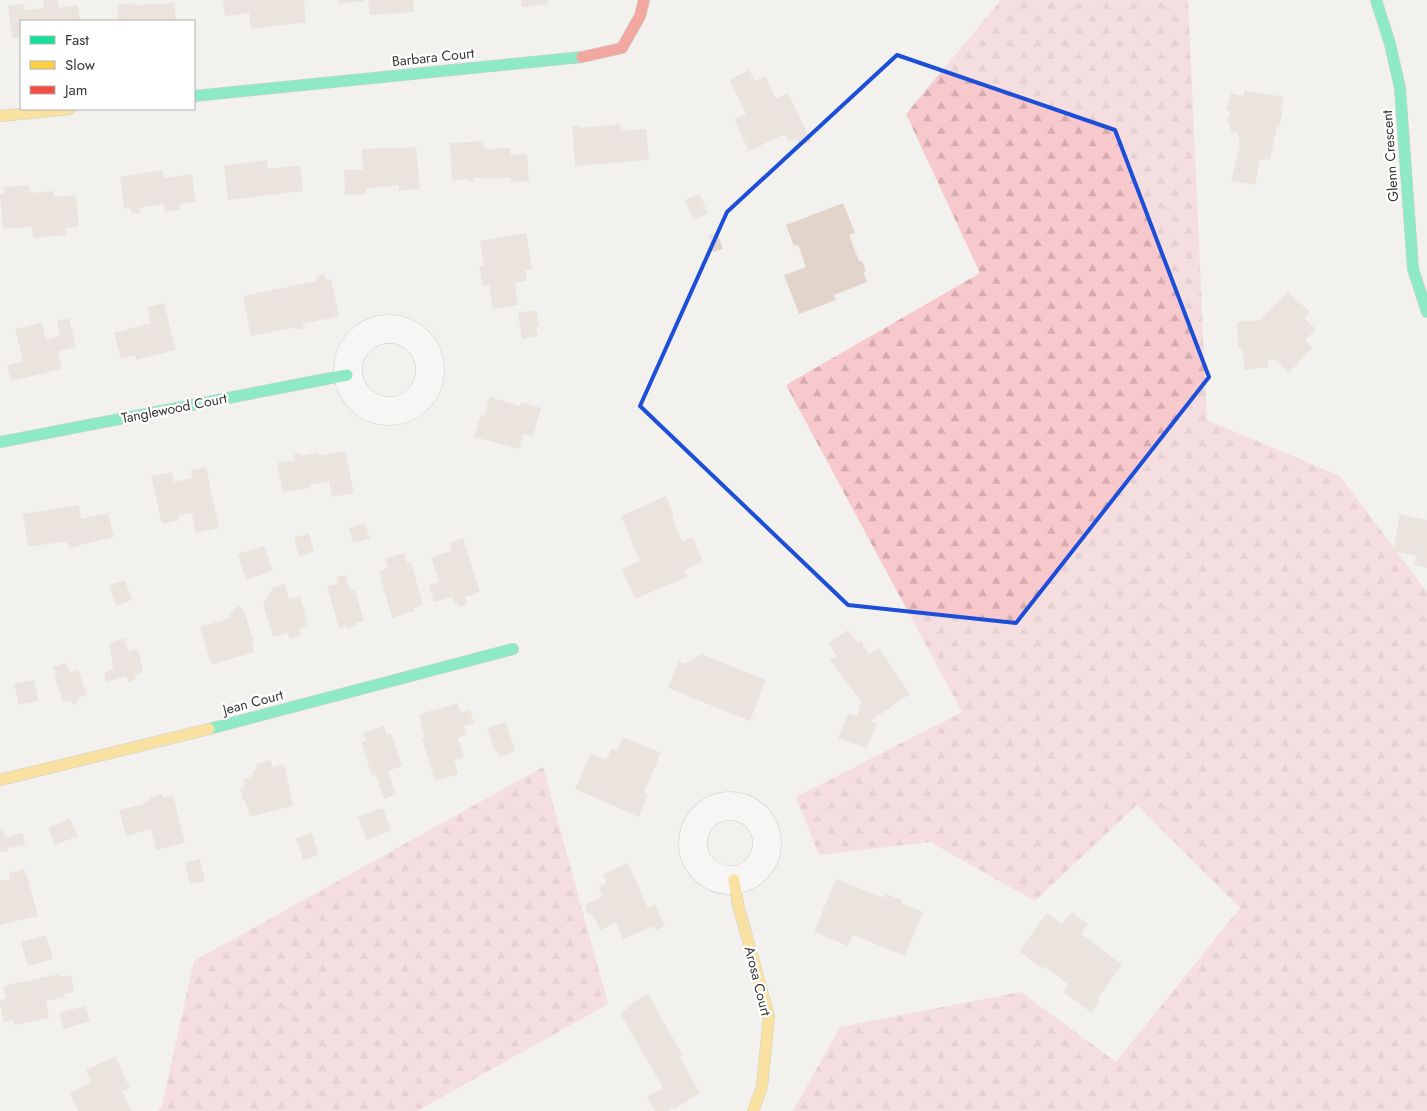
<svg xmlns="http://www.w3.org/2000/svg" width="1427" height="1111" viewBox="0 0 1427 1111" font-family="Jost,sans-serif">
<defs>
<pattern id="forest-firs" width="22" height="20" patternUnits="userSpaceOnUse" patternTransform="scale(1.25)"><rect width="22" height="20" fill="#f7c8cc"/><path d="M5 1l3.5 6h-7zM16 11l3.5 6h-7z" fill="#d4acb0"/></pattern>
</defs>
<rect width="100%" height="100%" fill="#f3f1ee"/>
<path fill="url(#forest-firs)" d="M1001,0H1188L1207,420L1340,476L1427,592V1111H793L840,1027L1021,992L1116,1062L1240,908L1137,805L1035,901L930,842L819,855L796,797L962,712L786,385L980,273L906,114Z
M543,767L608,1004L417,1111H158L162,1106L194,961Z"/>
<path fill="#e2d3cb" d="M43,0H58L59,8L78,5L80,21H21V37L12,38L8,6L24,4L25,10L44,8Z
M223,0H304L306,22L251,29L249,13L225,16Z
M337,0H365V1L338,4Z
M368,0H413L414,12L370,15Z
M521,0H548V4L522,7Z
M134,3V5L174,3L176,21H119L117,5Z
M749,70L755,81L765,76L776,99L788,93L811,141L800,146L795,138L788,142L785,134L749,151L734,119L746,114L729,80Z
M1244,90L1284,97L1280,111H1283L1279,127L1277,126L1270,160L1260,159L1255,185L1231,181L1240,146L1238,141L1240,138L1237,132L1232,133L1227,119L1231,112L1226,110L1231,93L1243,96Z
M620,124L621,131L646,129L649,160L575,166L572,126L579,125L580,128Z
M483,141L484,149L510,148L511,155L527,154L529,181L511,182V178L482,179L481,177L473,178L474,181H469V179L452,180L450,143Z
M416,147L420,189L399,191V185L366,189V194L345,195L344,170H363L362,149Z
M267,160L268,169L300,165L303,191L228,200L224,166Z
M163,170L164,178L192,174L196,202L179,204L180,210L165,212L164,204L138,208L141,213L132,214L131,209L124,208L120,177Z
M29,185L30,193L54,191V197L76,195L79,227L65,228L66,235L33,238L32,227L3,229L0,195L4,194L3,187Z
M700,194L708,214L694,220L685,200Z
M843,203L855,233L849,235L859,261H862L866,271L863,272L867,282L834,295L836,300L799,314L784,275L806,267L798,245L794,246L786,225Z
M717,232L723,249L713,252L708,235Z
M526,233L532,269L525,270L527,281L515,283L518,305L493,309L489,284L483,286L479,266L484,265L480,241Z
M324,274L327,280L331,279L339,316L302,324L304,328L297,330L296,327L251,336L243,296L317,281L316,276Z
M1288,292L1310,312L1304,318L1316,329L1305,341L1313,347L1289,373L1274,359L1268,360V367L1244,370L1243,351L1238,346L1237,322L1260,320Z
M164,303L176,350L136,360L135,355L121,359L114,333L151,323L147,307Z
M536,310L539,326L536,327L538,336L522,339L518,313Z
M69,318L76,347L58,351L62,369L11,381L7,365L23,361L15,329L42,323L46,340L60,336L57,321Z
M490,397L520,406L521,402L541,408L533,437L523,434L519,449L474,437L481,415L484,416Z
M345,451L354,493L332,497L329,481L309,485V488L283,493L277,463L295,460L294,454L300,453L301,456L319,452V456Z
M206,467L219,528L196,533L192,513L178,516L179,520L162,524L151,476L172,472L174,482L193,478L191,470Z
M666,496L674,516L672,517L682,542L693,537L703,562L684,570L687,577L635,599L622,569L640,561L621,516Z
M79,505L81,519L108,513L114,537L69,548L67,541L28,547L23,514Z
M1400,514L1427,520V568L1414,565L1416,556L1393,551Z
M365,523L370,539L353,543L349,528Z
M309,533L314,552L299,557L294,538Z
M463,538L480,592L465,597L467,604L458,607L457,602L455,603L452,597L434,602L429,585L439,582L431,557L452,551L449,543Z
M264,546L273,571L246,580L238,554Z
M404,553L407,563L411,562L423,605L414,608L415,611L392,618L379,571L388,568L385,558Z
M346,575L350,591L355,590L364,621L356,623L357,626L347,629V626L339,628L327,586L338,584L336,577Z
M125,580L132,600L116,606L109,585Z
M285,584L289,599L300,596L308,626L299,629L301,635L290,639L288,633L273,637L263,605L273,587Z
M238,606L244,610L254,644H252L254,652L211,665L200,627L231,618L230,614Z
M848,630L858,643L861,641L869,654L879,648L910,694L870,721L877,724L867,748L838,738L849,713L857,717L861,702L830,660L837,656L828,643Z
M124,638L128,652L138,649L143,672L135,674L136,679L128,682L126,676L106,682L104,673L114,669L109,644Z
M701,654L766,680L750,721L668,688L679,661L685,664Z
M66,663L70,673L78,670L87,695L77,698L78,703L72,705L71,700L63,702L54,676H57L53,667Z
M34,680L39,701L19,705L14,684Z
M458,703L461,713L470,710L474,723L464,726L467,735L458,738L464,757L454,760L458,774L435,781L422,739L425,738L419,715L420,714Z
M506,722L515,751L499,757L497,751L495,752L487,728Z
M384,726L387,734L391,733L402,766L388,771L396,794L384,799L376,775L372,776L361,742L366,741L363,733Z
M623,737L661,753L644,792L648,794L639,817L575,789L591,753L606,760L612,748L617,751Z
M271,760L272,767L284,764L293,806L250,817L245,800H243L240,788L245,787L243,779L254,776L253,771L257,770L256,764Z
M162,794L163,798L173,795L185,843L156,850L151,829L126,836L119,810L145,804L144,802L151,800L150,797Z
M383,808L391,831L366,840L358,816Z
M70,818L78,836L55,845L48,828Z
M0,829H3L5,837L23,833L25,845L8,848V851L0,852Z
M312,833L319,855L303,860L296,838Z
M200,859L205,881L190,884L185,863Z
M628,863L648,908L655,904L665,926L656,930L654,926L623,939L616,923L600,930L594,917L587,913L585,908L588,903L603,896L598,887L607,883L603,874Z
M24,869L26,875H27L38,916L0,925V881L10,879L9,873Z
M836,879L884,898L885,894L902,900L901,903L923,912L905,956L853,935L848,946L814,932Z
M1072,912L1088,924L1081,934L1122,965L1097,999L1100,1001L1092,1013L1063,992L1068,984L1044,966L1042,969L1019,951L1047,913L1062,924Z
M46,935L53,959L28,966L21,942Z
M59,974L60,977L71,975L74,992L64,994L65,997L46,1001L49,1018L15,1025L13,1020L4,1022L0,1004V1000L6,998L3,986Z
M648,994L683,1056L680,1058L700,1093L674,1109L673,1107L667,1111H655L647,1097L663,1088L620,1013L627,1009L626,1007Z
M85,1006L90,1021L64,1029L59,1013Z
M115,1056L130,1088L122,1091L132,1111H78L70,1093L91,1082L86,1070Z"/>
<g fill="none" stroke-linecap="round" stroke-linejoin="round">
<defs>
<path id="street" d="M348 370a41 41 0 1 1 82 0a41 41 0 1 1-82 0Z
M693 843a37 37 0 1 1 74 0a37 37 0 1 1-74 0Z"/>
<path id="fast" d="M1376,0L1390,44L1400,88L1413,269L1427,312
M194,96L582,57
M0,442L347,375
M209,729L513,649"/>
<path id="slow" d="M0,116L70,109
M0,780L209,729
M734,880L738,905L769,1016L762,1087L753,1111"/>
<path id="jam" d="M582,57L622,48L640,16L644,0"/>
</defs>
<use href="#street" stroke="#a5a4a2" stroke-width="29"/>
<use href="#fast" stroke="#a5a4a2" stroke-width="12"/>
<use href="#slow" stroke="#a5a4a2" stroke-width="12"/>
<use href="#jam" stroke="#a5a4a2" stroke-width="12"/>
<use href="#street" stroke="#fdfdfc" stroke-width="28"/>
<use href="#fast" stroke="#16e098" stroke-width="11"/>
<use href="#slow" stroke="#ffcf43" stroke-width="11"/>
<use href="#jam" stroke="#f24e42" stroke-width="11"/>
</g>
<path d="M0 0H1427V1111H0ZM897,55L1115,130L1209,377L1016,623L848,605L640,406L727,212Z" fill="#f3f1ee" fill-opacity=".55" fill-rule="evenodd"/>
<path fill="none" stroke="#1d4ed8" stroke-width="4" stroke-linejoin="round" d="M897,55L1115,130L1209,377L1016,623L848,605L640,406L727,212Z"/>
<g text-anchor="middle" stroke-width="4.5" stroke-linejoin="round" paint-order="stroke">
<g font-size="14" fill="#383634" stroke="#fff">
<text transform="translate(433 57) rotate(-6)" y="5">Barbara Court</text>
<text transform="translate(1390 156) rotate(-94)" y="5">Glenn Crescent</text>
<text transform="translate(174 408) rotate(-11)" y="5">Tanglewood Court</text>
<text transform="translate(253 702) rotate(-15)" y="5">Jean Court</text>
<text transform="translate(758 981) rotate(76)" y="5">Arosa Court</text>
</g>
</g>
<rect x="20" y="20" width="175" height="90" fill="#ffffff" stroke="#afafae"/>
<rect x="30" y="36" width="25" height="8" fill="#16e098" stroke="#afafae"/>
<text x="65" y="45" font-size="15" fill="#383634">Fast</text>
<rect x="30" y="61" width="25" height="8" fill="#ffcf43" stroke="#afafae"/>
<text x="65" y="70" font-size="15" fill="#383634">Slow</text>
<rect x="30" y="86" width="25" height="8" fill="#f24e42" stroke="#afafae"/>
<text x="65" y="95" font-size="15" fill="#383634">Jam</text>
</svg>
